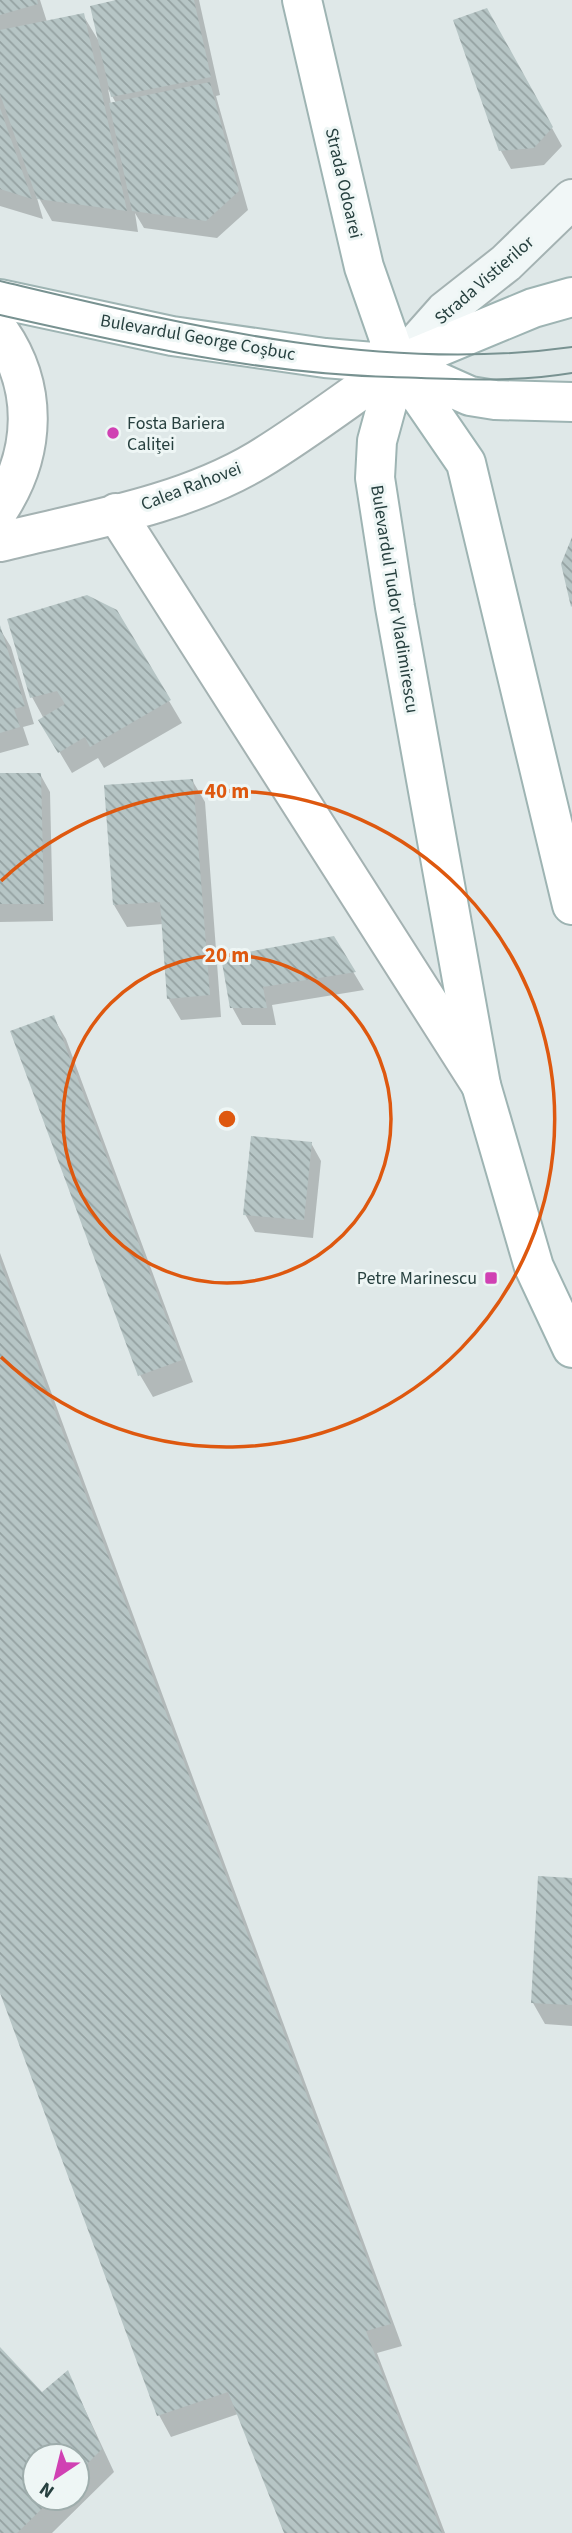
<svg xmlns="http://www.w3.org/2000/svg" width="572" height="2533" viewBox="0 0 572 2533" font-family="'Source Sans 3',sans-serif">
<defs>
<pattern id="building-back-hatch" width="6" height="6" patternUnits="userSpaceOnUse" patternTransform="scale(1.75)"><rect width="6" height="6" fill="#b6c5c5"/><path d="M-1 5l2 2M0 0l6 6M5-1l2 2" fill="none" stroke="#94a1a1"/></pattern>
</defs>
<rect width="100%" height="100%" fill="#dfe8e8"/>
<path fill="#0003" fill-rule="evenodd" d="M0,0H40L47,22L83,15L100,43L123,0H199L220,95L216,96L248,210L217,238L144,228L135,213L138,232L52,221L35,191L43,219L0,206ZM108,89L116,103L111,104Z
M486,10L562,146L544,165L511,169L501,151Z
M116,611L182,723L104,768L98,758L72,773L41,721L44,719L32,697Z
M0,629L11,647L34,724L23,727L29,745L0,753Z
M40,774L50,792L53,921L0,922V775Z
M192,780L205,802L221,1017L181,1020L168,998L163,924L127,927L114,905Z
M333,938L364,990L272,1005L276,1025H242L232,1007Z
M53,1017L66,1039L193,1382L153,1397L140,1375Z
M311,1143L321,1161L313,1238L255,1232L245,1214Z
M0,1253L402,2346L377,2353L445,2533H286L238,2414L171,2437L159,2415L0,1988Z
M572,1879V2026L545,2024L533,2003Z
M0,2349L42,2394L68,2373L114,2472L52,2533H0ZM35,2456H77V2498H35Z"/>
<path fill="url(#building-back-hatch)" d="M0,0H37L38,4L0,15Z
M116,0H194L211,77L111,97L90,6Z
M487,8L553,127L534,148L499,151L453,20Z
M84,13L104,103L127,211L37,199L0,94V30Z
M210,82L239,191L206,221L132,211L109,103Z
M0,108L32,199L0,189Z
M572,537V606L571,607L561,564Z
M87,595L117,610L171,700L90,747L85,737L58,753L38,720L65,704L57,691L30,698L7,619Z
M0,625L25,706L14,709L20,727L0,733Z
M0,773H41L44,904H0Z
M193,779L210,995L167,999L160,902L113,905L104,785Z
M334,936L356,972L263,987L267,1008H230L221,957Z
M54,1015L182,1360L138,1376L10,1031Z
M251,1136L312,1142L304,1220L243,1215Z
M0,1262L391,2324L366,2331L442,2533H284L228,2392L157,2416L0,1993Z
M538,1876L572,1878V2005L531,2003Z
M0,2347L42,2392L68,2370L102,2449L77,2474V2456H35V2498H53L17,2533H0Z"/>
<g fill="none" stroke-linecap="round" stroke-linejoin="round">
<defs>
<path id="street" d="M398,364L445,311L506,263L572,199"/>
<path id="secondary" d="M0,332C38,387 36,452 0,508
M116,513L481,1085
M0,542C85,521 181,506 258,460C306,431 351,396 398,364"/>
<path id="primary" d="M302,0L364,267L394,353L398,364L466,463L572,905
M0,299L172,336L325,358L398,364L470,396L495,400L572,402
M398,364L377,441L375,478L395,607L481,1085L534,1267L572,1348
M398,364L533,308L572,297"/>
</defs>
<use href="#street" stroke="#a4b2b2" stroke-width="42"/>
<use href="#secondary" stroke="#a4b2b2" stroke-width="42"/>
<use href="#primary" stroke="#9eb4b3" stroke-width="42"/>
<use href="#street" stroke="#f1f7f7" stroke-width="38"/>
<use href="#secondary" stroke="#fff" stroke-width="38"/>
<use href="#primary" stroke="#fff" stroke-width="38"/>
<path stroke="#789291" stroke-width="2" d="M0,281C186,325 380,374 572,347
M0,315C129,344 260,374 392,377C453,379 511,383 572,373"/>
</g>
<g fill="none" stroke="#de580f" stroke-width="3.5">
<circle cx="227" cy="1119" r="164"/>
<path d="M1 881A328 328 0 1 1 1 1357"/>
</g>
<g fill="#d041b3" stroke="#eef6f5" stroke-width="2.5">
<circle cx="113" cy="433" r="7"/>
<rect x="484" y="1271" width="14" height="14" rx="3.5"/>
</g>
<g text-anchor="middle" stroke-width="6" stroke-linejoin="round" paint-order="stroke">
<g font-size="18" fill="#27403f" stroke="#eef6f5">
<text transform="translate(344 183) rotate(77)" y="6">Strada Odoarei</text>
<text transform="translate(484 280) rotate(-41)" y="6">Strada Vistierilor</text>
<text transform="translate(198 337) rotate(10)" y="6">Bulevardul George Coșbuc</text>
<text transform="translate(191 486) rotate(-21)" y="6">Calea Rahovei</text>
<text transform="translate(395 599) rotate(81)" y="6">Bulevardul Tudor Vladimirescu</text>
</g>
<g font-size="18" fill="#27403f" stroke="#eef6f5" text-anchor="start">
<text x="127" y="429">Fosta Bariera<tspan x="127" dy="21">Caliței</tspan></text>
<text x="477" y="1284" text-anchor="end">Petre Marinescu</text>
</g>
</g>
<circle cx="227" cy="1119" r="10" fill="#de580f" stroke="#eef6f5" stroke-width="3.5"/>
<g font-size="21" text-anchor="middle" font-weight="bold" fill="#de580f" stroke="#eef6f5" stroke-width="6" stroke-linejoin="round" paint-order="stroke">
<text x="227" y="798">40 m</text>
<text x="227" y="962">20 m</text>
</g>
<g transform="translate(56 2477) rotate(215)"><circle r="33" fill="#eef6f5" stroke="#9eadac" stroke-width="2"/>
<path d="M0-5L12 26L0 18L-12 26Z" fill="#d041b3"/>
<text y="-10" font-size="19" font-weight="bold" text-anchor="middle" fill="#27403f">N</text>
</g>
</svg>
